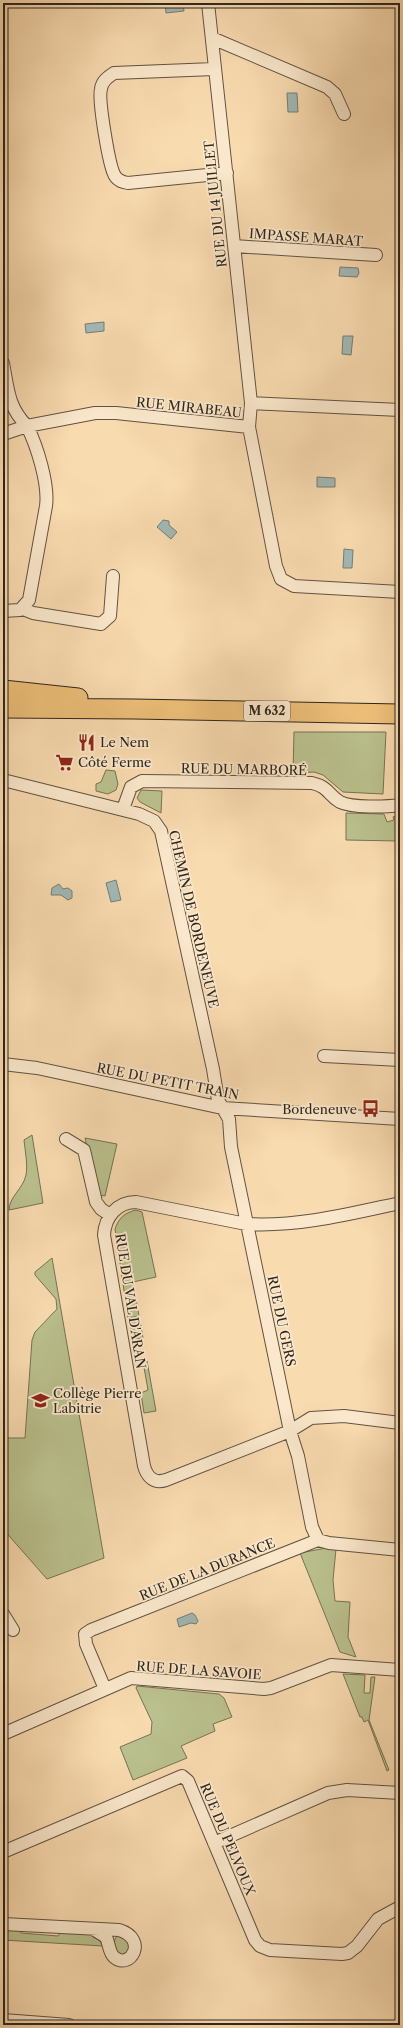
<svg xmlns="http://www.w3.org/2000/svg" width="403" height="2028" viewBox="0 0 403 2028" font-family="'Libre Caslon Text',serif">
<rect width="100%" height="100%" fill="#f9dbb0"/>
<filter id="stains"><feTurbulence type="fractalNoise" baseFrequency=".005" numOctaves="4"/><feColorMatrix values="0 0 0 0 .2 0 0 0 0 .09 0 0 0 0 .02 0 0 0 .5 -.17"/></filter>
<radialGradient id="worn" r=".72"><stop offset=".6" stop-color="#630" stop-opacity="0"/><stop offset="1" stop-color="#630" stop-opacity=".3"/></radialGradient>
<path fill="#bac18e" stroke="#747355" d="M294,732H386L383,794L343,792L323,775L314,772L293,773Z
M106,770L115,771L118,784L116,790L108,794L96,791V784L101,782Z
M141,790L162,791L161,813L140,802L137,798Z
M346,813L384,814L387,822L394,820L393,817L396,816L400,825V843L399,841L346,840Z
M32,1135L43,1203L9,1210C9,1197 23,1189 26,1175C28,1164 25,1151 24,1140Z
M85,1138L117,1144L105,1196L98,1195Z
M136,1210L142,1212L156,1277L133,1282L139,1316L128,1318L115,1229C119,1218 124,1213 136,1210Z
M52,1258L104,1558L47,1579L3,1529V1438H25L32,1340L35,1332L57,1309L56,1299L35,1275V1272Z
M140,1321L143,1338L132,1339L130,1322Z
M147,1361L156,1411L144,1413L141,1393L148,1390L143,1362Z
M326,1548L336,1549L333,1580L335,1601L350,1602L348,1637L356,1657L340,1652L300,1553Z
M343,1674L365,1675L364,1693H370L371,1677H375L369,1720L389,1770L387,1771L368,1720L364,1722L362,1717H360Z
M137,1686L219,1694L224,1698L232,1717L213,1724L215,1731L181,1746L187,1758L133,1780L120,1747L151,1734L152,1722L136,1688Z
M3,1928L19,1929L21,1933L58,1936L61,1932L94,1934L93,1937L99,1940L103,1946L3,1940Z
M118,1935L123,1937L131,1947L124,1956L117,1953C115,1947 112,1940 118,1935Z"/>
<path fill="#a2b9b6" stroke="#747e78" d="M183,3L184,11L166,13L165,4Z
M287,93H297L298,112H288Z
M340,267L358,268L359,273L357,277L339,276Z
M104,322V331L86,333L85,324Z
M343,336H353L351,355L342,354Z
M317,477L335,478V487H317Z
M163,520L169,521V525L177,532L171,539L157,527Z
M344,549L353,550L352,568H343Z
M116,880L121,900L111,902L106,883Z
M59,884L63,889L68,888L72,891V898L68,900L61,895H51L52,888Z
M192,1613L195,1615L198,1621L196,1624L191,1623L179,1627L177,1619Z"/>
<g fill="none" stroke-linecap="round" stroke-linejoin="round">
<defs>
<path id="street" d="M208,3L251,403
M212,38L327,87L335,94L344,114
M214,69L114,73C108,77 102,81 101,89C98,99 109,167 115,176C118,181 123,182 128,183L227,173
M234,246L376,255
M3,363C8,389 8,407 27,426L3,434
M249,427L276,566L281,579L294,586L400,592
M23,609L33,613L101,624L110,616L113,576
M3,611L20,610L29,600L46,506C49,484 37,446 27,426L95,413H116L249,427L251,403L400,410
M3,780L139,814L154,821L161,831L213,1069L218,1100L229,1119L231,1147L290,1431L298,1456L312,1527L318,1540
M123,809L131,787L142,781L312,783C329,787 328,795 340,802C352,808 386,807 400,805
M324,1056L400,1060
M3,1064L37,1068L222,1108L400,1119
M66,1139L84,1150L96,1202L101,1209L110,1215
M400,1203C349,1214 299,1227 246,1224L136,1202C117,1202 105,1217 104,1235L144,1466C147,1477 154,1484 166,1480L290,1431L311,1418L344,1416L400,1423
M3,1614L13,1630
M105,1689L86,1644L85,1634L91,1630L318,1540L329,1543L400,1550
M3,1734L131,1678L264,1689L271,1688L331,1665L400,1670
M214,1843L328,1793L347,1790L400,1793
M3,1852L182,1776L188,1781L255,1940L260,1946L270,1950L342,1954L348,1953L357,1946L378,1919L400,1907
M3,1924L119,1930C149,1939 130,1971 114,1957C109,1953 109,1943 106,1937L93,1929
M3,2020L69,2025"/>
<path id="primary" d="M3,690L78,698
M3,708L134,709L400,714"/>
</defs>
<use href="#street" stroke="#615241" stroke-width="14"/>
<use href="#primary" stroke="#2e251c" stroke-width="21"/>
<use href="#street" stroke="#fbe8cc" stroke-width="12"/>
<use href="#primary" stroke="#ecbe78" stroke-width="19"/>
</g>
<defs>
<symbol id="restaurant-bare" viewBox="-9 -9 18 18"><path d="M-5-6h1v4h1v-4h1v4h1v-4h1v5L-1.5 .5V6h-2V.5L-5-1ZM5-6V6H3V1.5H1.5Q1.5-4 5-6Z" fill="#8f2418" stroke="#fbe8cc" stroke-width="2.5" paint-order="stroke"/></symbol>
<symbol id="supermarket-bare" viewBox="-9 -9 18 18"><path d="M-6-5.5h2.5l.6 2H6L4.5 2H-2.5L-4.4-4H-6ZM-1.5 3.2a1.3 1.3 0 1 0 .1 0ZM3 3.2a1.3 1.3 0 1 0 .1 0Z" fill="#8f2418" stroke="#fbe8cc" stroke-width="2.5" paint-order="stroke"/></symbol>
<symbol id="bus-bare" viewBox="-9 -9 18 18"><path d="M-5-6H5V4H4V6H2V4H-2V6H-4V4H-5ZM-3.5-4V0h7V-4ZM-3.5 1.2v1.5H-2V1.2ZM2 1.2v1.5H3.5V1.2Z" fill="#8f2418" stroke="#fbe8cc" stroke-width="2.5" paint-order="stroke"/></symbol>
<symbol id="school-bare" viewBox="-9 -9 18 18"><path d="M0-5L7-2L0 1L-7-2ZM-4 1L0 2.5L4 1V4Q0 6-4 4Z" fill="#8f2418" stroke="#fbe8cc" stroke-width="2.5" paint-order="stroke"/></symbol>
</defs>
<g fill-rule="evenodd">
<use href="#restaurant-bare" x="74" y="730" width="25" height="25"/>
<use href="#supermarket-bare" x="52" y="750" width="25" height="25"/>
<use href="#bus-bare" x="358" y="1096" width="25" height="25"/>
<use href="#school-bare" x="28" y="1388" width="25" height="25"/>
</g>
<g text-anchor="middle" stroke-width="3.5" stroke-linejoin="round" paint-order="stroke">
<rect fill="#fbe8cc" stroke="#6c6051" stroke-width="1" x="244" y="701" width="46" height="20" rx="3"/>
<g font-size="12" font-weight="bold" fill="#2e251c">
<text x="267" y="715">M 632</text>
</g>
<g font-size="13" fill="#2e251c" stroke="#fbe8cc">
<text transform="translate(215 204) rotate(-96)" y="5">RUE DU 14 JUILLET</text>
<text transform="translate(306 237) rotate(4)" y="5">IMPASSE MARAT</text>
<text transform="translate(189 407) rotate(6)" y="5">RUE MIRABEAU</text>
<text transform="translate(244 769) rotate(1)" y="5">RUE DU MARBORÉ</text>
<text transform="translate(194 919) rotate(77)" y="5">CHEMIN DE BORDENEUVE</text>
<text transform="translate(168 1081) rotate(11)" y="5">RUE DU PETIT TRAIN</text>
<text transform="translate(131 1301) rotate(81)" y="5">RUE DU VAL D'ARAN</text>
<text transform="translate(282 1321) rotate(78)" y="5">RUE DU GERS</text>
<text transform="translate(207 1569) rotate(-22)" y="5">RUE DE LA DURANCE</text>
<text transform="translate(199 1670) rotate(4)" y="5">RUE DE LA SAVOIE</text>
<text transform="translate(228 1839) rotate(67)" y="5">RUE DU PELVOUX</text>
</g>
<g font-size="13" fill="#2e251c" stroke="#fbe8cc" text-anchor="start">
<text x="100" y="747">Le Nem</text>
<text x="78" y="767">Côté Ferme</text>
<text x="357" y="1114" text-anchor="end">Bordeneuve</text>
<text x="53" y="1398">Collège Pierre<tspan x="53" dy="15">Labitrie</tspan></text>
</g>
</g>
<rect width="403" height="2028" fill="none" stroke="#f9dbb0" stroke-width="16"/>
<rect x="4" y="4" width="395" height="2020" fill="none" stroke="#2e251c" stroke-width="2"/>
<rect x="8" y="8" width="387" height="2012" fill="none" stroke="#2e251c"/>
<rect width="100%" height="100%" filter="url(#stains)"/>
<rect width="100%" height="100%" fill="url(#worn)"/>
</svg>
